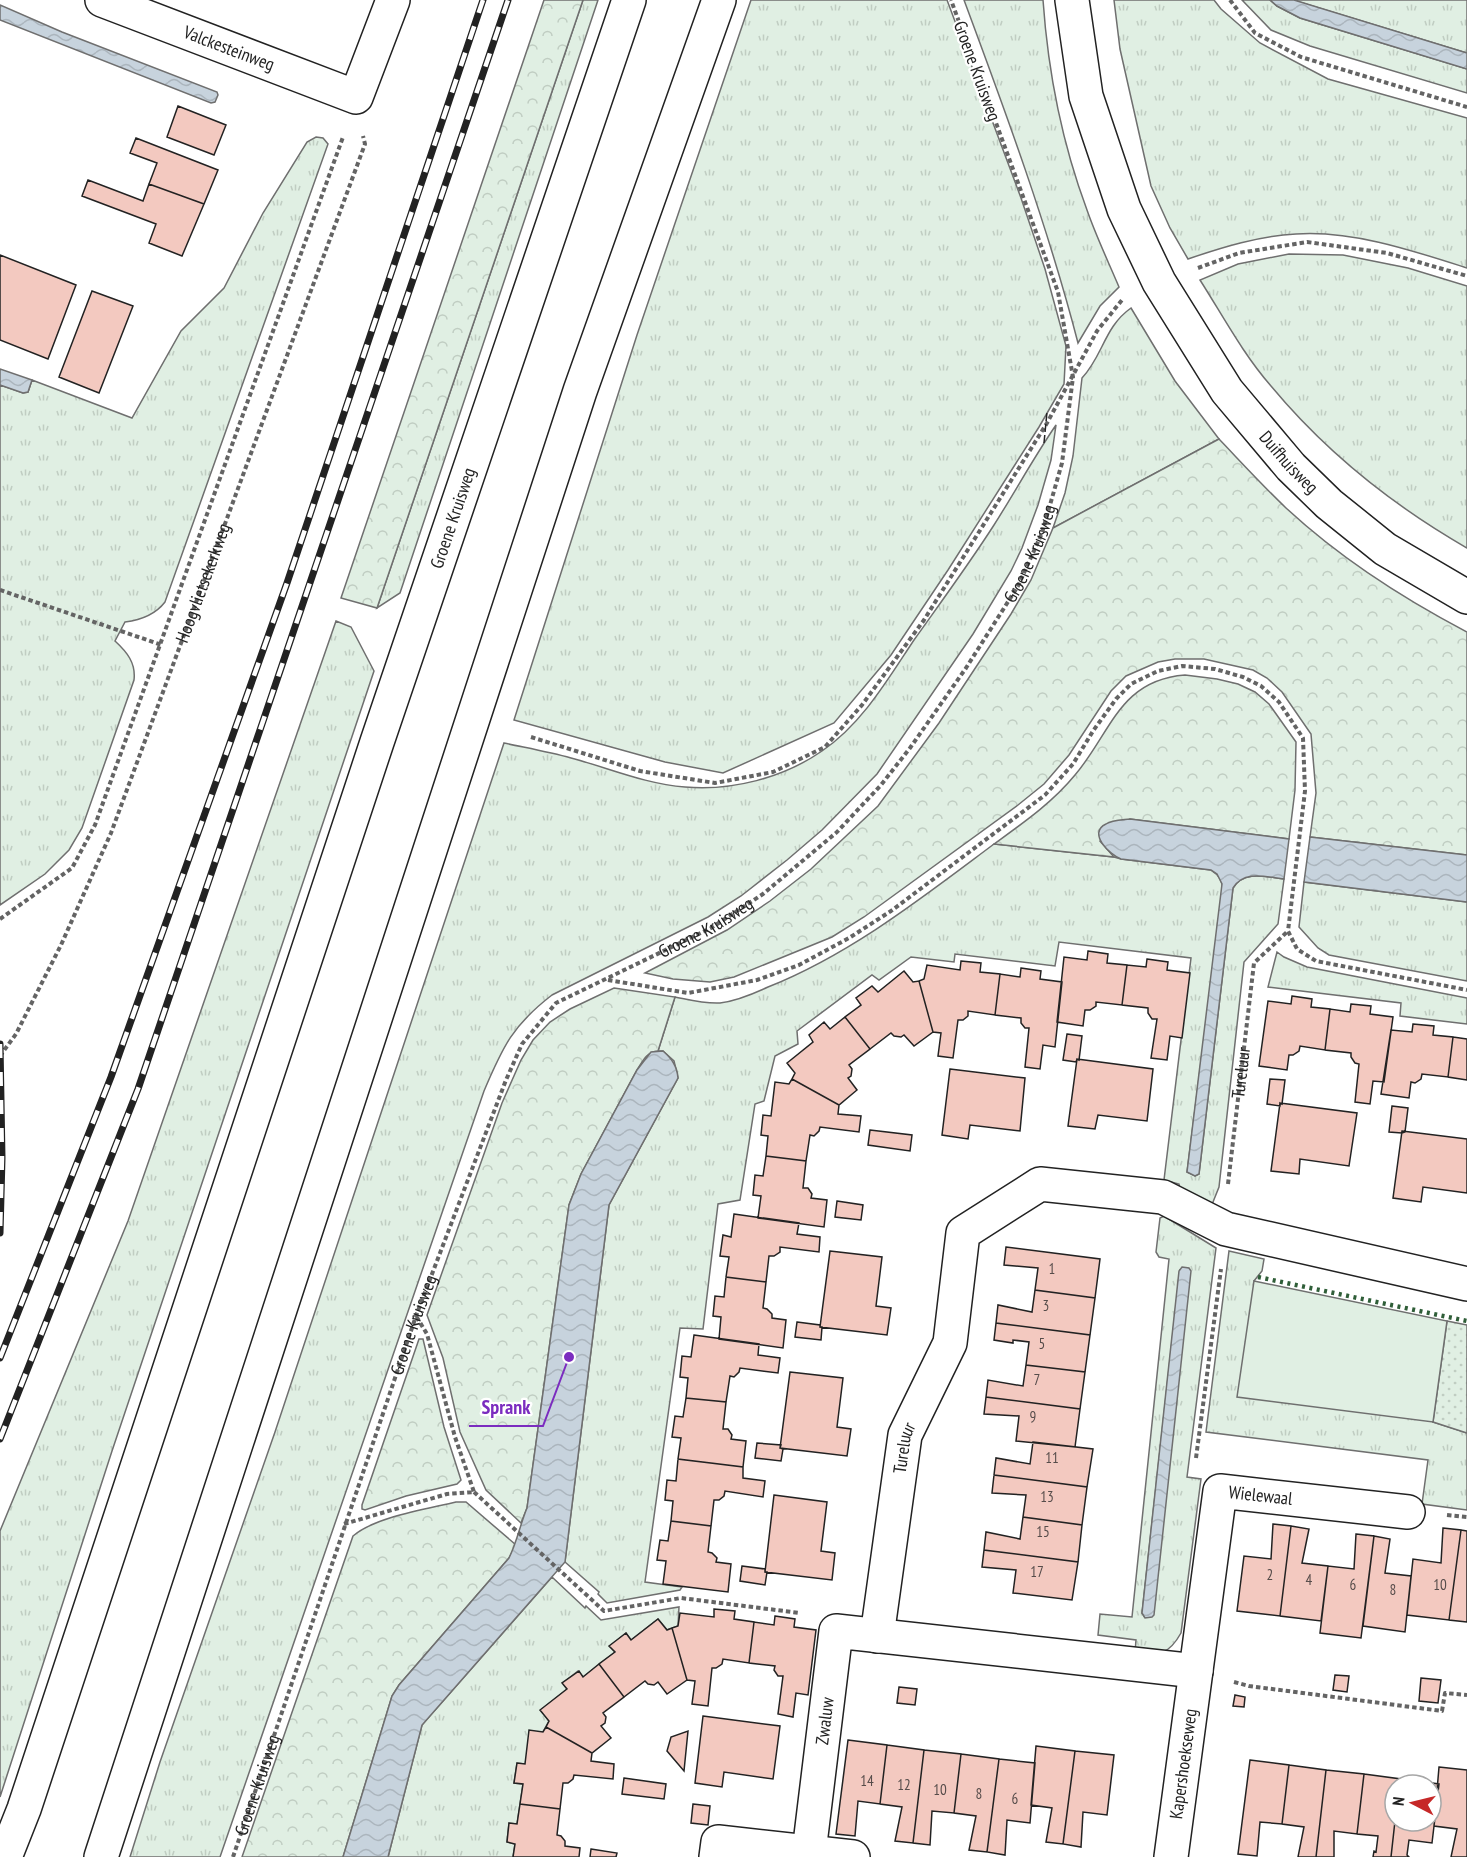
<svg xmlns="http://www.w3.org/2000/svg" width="1467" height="1857" viewBox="0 0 1467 1857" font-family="'PT Sans Narrow',sans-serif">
<defs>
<pattern id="grass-tufts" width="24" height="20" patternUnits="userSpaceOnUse" patternTransform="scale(1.5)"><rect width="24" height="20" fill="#e0efe3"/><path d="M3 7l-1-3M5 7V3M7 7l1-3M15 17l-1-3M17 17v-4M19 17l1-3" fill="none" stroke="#c0cdc2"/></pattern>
<pattern id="forest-crowns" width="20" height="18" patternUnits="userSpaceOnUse" patternTransform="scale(1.5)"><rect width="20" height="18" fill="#e0efe3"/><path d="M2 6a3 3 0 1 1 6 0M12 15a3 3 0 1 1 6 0" fill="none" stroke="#c0cdc2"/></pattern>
<pattern id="park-dots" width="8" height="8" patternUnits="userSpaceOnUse" patternTransform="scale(1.5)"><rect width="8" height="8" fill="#e0efe3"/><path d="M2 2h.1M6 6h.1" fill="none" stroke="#c0cdc2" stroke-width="1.8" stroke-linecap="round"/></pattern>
<pattern id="water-waves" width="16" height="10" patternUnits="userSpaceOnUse" patternTransform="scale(1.5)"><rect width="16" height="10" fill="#c7d3dd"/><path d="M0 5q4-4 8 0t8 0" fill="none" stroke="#abb5bd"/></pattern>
</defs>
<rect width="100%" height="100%" fill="#fff"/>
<path fill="url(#grass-tufts)" stroke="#6f6f6f" stroke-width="1.5" fill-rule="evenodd" d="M583,0H598L400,593L377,608Z
M751,0H947L1021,198L1045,269L1066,346L1064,384L1039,427L948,570L891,655L834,723L723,773L665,762L514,720L637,335Z
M964,0H1043C1048,72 1062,143 1087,210C1096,236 1108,261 1119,287L1100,306L1078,343C1048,227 1006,113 964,0Z
M1114,0H1214L1221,9L1260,43L1328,79L1467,118V268C1414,251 1352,230 1296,234C1259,236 1223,247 1188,259L1170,228L1151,186L1120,49Z
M1242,0H1270L1277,6L1300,18L1467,69V93L1310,46L1271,30Z
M1294,0H1467V53L1296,1Z
M316,137L323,138L328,144L165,602C155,615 141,620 125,622L115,641C127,652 136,663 134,680L82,828L69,850L45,874L0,905V385L23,393L28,392L32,380L132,418L181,331L224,288L263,213L307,142Z
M1289,254L1343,255L1408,268L1467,286V548C1394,506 1325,451 1271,386C1243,354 1223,316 1200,280L1238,264Z
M1131,308L1175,381L1219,439L1053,528L1065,493L1073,456L1082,378C1103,356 1104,327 1131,308Z
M1056,425L1051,460L1038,505L1022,548L1011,571L973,634L877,774L822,830L787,860L741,896L708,917L552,995C513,1025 503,1046 484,1091L220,1857H130L160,1762L275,1432L504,743C527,748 549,752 571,758C609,768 645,784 685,787C732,791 783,778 822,751C862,724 888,679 914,640C941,602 969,564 994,525C1015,492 1034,457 1056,425Z
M336,621L351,627L374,671L112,1451L0,1797V1531L128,1221Z
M994,844L1114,857L1121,859L1211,870C1219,875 1222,880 1223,889L1187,1172L1195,1176L1199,1174L1233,888C1244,870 1266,877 1284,879L1278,924L1244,962L1219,1187L1211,1207L1180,1189L1179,1184L1164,1180L1191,958L1059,942L1055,966L955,954L954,962L911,957L879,980L872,975L797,1031L798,1044L775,1056L764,1101L755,1104L740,1200L718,1204L703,1329L680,1328L645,1582L682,1587L680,1590L607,1603L598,1594L599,1592L565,1562L609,1205L678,1078L674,1061L663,1051H658L675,997C690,1000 705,1004 720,1003C737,1001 753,994 768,987C851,954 923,897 994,844Z
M1304,882L1467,902V981L1329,955L1318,948L1299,927Z
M1277,952L1284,957L1307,967L1467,998V1024L1400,1016L1401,1003L1268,987Z
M1164,1216L1216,1248L1187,1477L1201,1479L1181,1633C1168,1656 1160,1654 1135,1652L1136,1640L1098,1635L1100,1614L1132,1617L1169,1259L1159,1257L1156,1252L1160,1218ZM1180,1269L1144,1616L1142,1613Z
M1229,1251L1264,1259L1262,1271L1254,1281L1433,1422L1467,1433V1510L1422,1504L1428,1460L1206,1432Z
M552,1577L585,1608L586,1606L601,1620L679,1607L678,1626L667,1630L658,1619L631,1640L626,1633L610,1646L615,1652L583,1677L578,1671L563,1683L567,1689L541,1710L549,1721L525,1764L517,1763L514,1783L523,1784L517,1824L509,1823L507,1842L515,1844L513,1857H388L422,1725Z"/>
<path fill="url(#forest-crowns)" stroke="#6f6f6f" stroke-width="1.5" d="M544,0H583L377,608L341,598Z
M1219,439C1241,462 1263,486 1286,508C1340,558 1402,598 1467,632V855L1310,837L1316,793L1311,734L1282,692L1267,678L1253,670L1204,659H1175L1158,662L1126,676L1111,691L1069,755L1044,784L1018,805L864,917L832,937L734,977L710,982L673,979L645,973L727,930L770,901L811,869L878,806L939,723L1011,614L1031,580L1053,528Z
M1185,675L1217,679L1238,684L1255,692L1269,704L1296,742L1295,790L1289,839L1130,819L1100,841L1114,857L994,844C1023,823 1052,803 1075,775C1111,733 1119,680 1185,675Z
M614,988L675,997L658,1051C646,1052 643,1061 637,1070L581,1174L569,1205L527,1508L521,1523L486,1490L460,1432L443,1358L427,1315L502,1103L521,1060L533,1040L550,1022L570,1009Z
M419,1339H423L444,1427L461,1480L457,1484L406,1496L365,1510L362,1509V1505Z
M456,1502H466L516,1545L509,1558L399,1685L392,1696L343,1857H242L353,1536C375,1517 427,1509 456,1502Z"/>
<path fill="url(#park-dots)" stroke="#6f6f6f" stroke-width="1.5" d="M1447,1321L1467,1325V1433L1433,1422Z"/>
<path fill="#e0efe3" stroke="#6f6f6f" stroke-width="1.5" d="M1254,1281L1447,1321L1433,1422L1237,1397Z"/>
<path fill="url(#water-waves)" stroke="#6f6f6f" stroke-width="1.5" d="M1270,0H1294L1467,53V69L1300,18L1277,6Z
M0,5L62,32L217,92L218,95L215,102L211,103L0,20Z
M0,369L32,380L28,392L23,393L0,385Z
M1130,819L1289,839L1284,879C1266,877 1244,870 1233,888L1199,1174L1195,1176L1187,1172L1222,884L1217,874L1211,870L1121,859C1110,855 1087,833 1106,824C1112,820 1122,820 1130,819Z
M1310,837L1467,855V902L1304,882Z
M663,1051C672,1059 677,1066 678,1078L609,1205L565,1562L422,1725L388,1857H343L392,1696L399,1685L509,1558C517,1542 520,1525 527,1508L569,1205L581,1174L637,1070L651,1052Z
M1182,1267L1189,1268L1191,1271L1154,1615L1152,1617L1145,1618L1142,1613L1179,1271Z"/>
<path fill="#f3c9c0" stroke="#222" stroke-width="1.5" d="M178,106L226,125L214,155L167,137Z
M136,138L218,170L204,204L149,184L157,163L130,153Z
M88,180L143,201L149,184L204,204L182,256L149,243L156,224L82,196Z
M0,255L76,285L48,359L0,340Z
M92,291L133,306L99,393L59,377Z
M1088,951L1108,954L1107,963L1127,965L1122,1005L1096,1002V1006L1090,1010H1085L1083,1026L1057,1022L1064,957L1087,960Z
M1147,959L1168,962L1167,970L1190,973L1182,1038L1170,1036L1167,1060L1151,1058L1157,1019H1152L1148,1013V1008L1122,1005L1127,965L1146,967Z
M961,961L981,963L980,972L1000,974L995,1015L968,1011V1016L963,1020H958L953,1058L938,1056L941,1033L933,1032L919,981L924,979L927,965L960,970Z
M1021,968L1041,971L1040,979L1062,982L1055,1047L1043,1045L1040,1069L1025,1067L1029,1028H1025L1021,1023V1018L995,1015L1000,974L1020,977Z
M904,971L913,982L919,981L933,1032L914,1046L904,1035L901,1037L894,1036L891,1033L870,1049L845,1017L861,1005L856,998L872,986L878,992Z
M1292,996L1312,999L1311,1007L1330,1009L1325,1050L1300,1046L1299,1051L1293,1055H1289L1287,1070L1259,1066L1268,1001L1291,1004Z
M1351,1004L1371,1006L1370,1014L1393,1017L1384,1082L1373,1081L1370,1104L1355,1102L1359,1064L1355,1063L1351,1057V1053L1325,1050L1330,1009L1350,1012Z
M845,1017L870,1049L849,1065L852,1069L851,1076L848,1078L857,1090L839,1105L792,1079L795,1073L787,1063L813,1042L809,1035L824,1022L830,1029Z
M1413,1024L1434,1026L1433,1035L1453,1037L1448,1077L1422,1074L1421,1079L1415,1083L1411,1082L1409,1098L1381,1094L1391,1030L1412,1032Z
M1067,1034L1082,1036L1079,1060L1077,1059L1076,1062L1063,1060Z
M1453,1037L1467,1039V1080L1448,1077Z
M1077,1059L1153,1069L1147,1121L1098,1115L1095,1129L1068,1126Z
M950,1069L1025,1078L1020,1131L970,1125L968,1139L942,1135Z
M792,1079L839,1105L838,1114L861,1116L859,1132L820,1127L819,1131L814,1136L810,1135L806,1161L766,1156L768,1136L761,1135L763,1115L771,1116L775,1082L789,1084Z
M1270,1079L1285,1080L1282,1104L1280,1103V1106L1267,1104Z
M1280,1103L1357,1113L1349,1166L1300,1159L1299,1174L1271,1171Z
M1392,1106L1408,1108L1405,1132L1402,1133L1389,1132Z
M870,1130L912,1135L910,1151L868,1145Z
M1402,1131L1467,1139V1193L1423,1187L1421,1202L1393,1198Z
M766,1156L806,1161L803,1188H808L812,1194L811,1198L827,1200L824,1227L758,1218L761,1196L753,1195L755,1175L763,1176Z
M837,1201L863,1205L861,1220L835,1217Z
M734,1214L799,1223L797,1234L820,1237L819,1252L780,1247V1252L774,1256H769L766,1282L726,1277L729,1257L720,1256L723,1235L731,1237Z
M1006,1247L1100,1259L1095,1298L1035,1290L1038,1268L1004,1265Z
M830,1251L882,1257L876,1306L891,1308L887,1335L820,1327Z
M726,1277L766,1282L763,1308L767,1309L772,1314V1318L786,1320L783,1348L719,1339L721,1317L713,1316L715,1296L724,1297Z
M1035,1290L1095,1298L1090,1335L996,1323L998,1305L1032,1312Z
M797,1322L820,1325V1327H822L821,1340L795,1337Z
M996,1323L1090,1335L1085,1372L1026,1365L1029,1342L1013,1340V1343L994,1340Z
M694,1335L759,1344L758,1355L780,1358L778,1373L740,1368L739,1372L734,1377L730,1376L726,1402L686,1398L688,1378L680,1377L682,1356L691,1357Z
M1026,1365L1085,1372L1080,1409L986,1397L988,1380L1023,1386Z
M790,1372L843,1378L837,1427L851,1429L847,1456L780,1448Z
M986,1397L1080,1409L1075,1447L1016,1441L1019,1416L984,1414Z
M686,1398L726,1402L723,1429H728L732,1435L731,1439L746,1441L743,1467L678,1459L681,1438L672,1437L675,1416L683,1417Z
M1033,1442L1093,1449L1087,1487L994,1475L996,1458L1030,1464Z
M757,1443L781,1445L780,1448L783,1449L781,1461L755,1458Z
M678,1459L743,1467V1478L765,1481L763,1497L725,1491L724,1496L719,1500H714L711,1526L671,1521L673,1501L665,1500L667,1480L676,1481Z
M994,1475L1087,1487L1082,1525L1023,1517L1026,1495L992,1493Z
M774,1495L827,1502L821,1551L835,1553L832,1580L765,1572Z
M1023,1517L1082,1525L1078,1562L984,1550L986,1532L1020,1539Z
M671,1521L711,1526L708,1552L712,1553L717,1558L716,1562L731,1564L728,1592L663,1584L666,1561L657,1560L660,1540L668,1541Z
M1273,1524L1291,1526L1280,1616L1237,1611L1244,1556L1271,1559Z
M1291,1526L1309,1529L1302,1563L1328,1566L1321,1621L1280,1616Z
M1443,1528L1461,1530L1449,1620L1407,1615L1413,1559L1441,1563Z
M1461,1530L1467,1531V1622L1449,1620Z
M1356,1534L1374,1536L1361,1638L1320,1633L1328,1566L1354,1569Z
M1374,1536L1390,1539L1385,1573L1411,1576L1405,1632L1363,1626Z
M984,1550L1078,1562L1072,1600L1013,1593L1016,1570L982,1567Z
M742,1566L765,1569V1572H767L765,1585L740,1581Z
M714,1609L735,1611L734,1619L754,1622L749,1663L723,1659L722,1664L716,1668H712L708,1706L692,1704L695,1681L687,1680L672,1628L678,1626L680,1613L714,1617Z
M775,1616L795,1619L794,1627L816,1630L808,1695L796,1693L793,1717L778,1714L783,1676H778L774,1670L775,1666L749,1663L754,1622L774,1625Z
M658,1619L667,1630L672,1628L687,1680L667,1694L658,1682L654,1685L648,1684L645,1681L624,1697L599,1664L615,1652L609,1646L626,1633L631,1640Z
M599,1664L624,1697L603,1713L606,1717L605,1723L601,1726L611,1738L592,1753L546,1727L549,1721L540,1710L567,1689L562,1683L579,1671L583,1677Z
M1335,1675L1349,1676L1347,1692L1333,1690Z
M1421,1678L1441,1680L1438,1703L1419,1701Z
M899,1687L917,1689L915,1705L897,1703Z
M1235,1695L1245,1697L1244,1707L1233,1706Z
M703,1716L780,1726L773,1779L724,1772L722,1787L695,1783Z
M546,1727L592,1753L591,1761L614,1764L613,1779L574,1775L573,1779L568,1783H563L560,1809L520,1804L523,1784L514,1783L517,1763L525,1764L529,1730L543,1732Z
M688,1731L684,1771L667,1751L671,1737Z
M848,1740L887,1745L880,1804L858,1801L855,1836L836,1834Z
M887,1745L924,1750L913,1843L895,1841L902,1807L880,1804Z
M1036,1746L1075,1751L1063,1844L1046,1842L1052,1808L1031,1805Z
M924,1750L961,1754L954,1813L932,1811L930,1845L913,1843Z
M1075,1751L1114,1755L1107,1815L1083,1812L1081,1847L1063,1844Z
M961,1754L999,1759L987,1852L969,1850L976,1816L954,1813Z
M999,1759L1035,1763L1030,1823L1007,1820L1005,1855L987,1852Z
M1250,1760L1289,1765L1282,1824L1260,1822L1257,1856L1238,1854Z
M1289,1765L1326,1770L1316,1857H1298L1304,1827L1282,1824Z
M1439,1767L1467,1770V1857H1451L1457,1829L1434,1826Z
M1326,1770L1364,1774L1357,1834L1334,1831V1857H1316Z
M1364,1774L1401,1779L1400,1785H1395V1821L1391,1857H1373L1374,1851L1376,1852L1378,1836L1357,1834Z
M624,1778L666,1784L664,1799L622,1794Z
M1401,1779L1439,1784L1432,1843L1409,1840L1407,1855L1409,1857H1391L1395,1821H1431V1785H1400Z
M520,1804L560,1809L557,1835L561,1836L565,1841V1846L580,1848L579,1857H513L515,1844L507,1842L509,1823L517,1824Z
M693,1804L710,1806L708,1825L691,1823Z
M591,1849L617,1853L616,1857H590Z"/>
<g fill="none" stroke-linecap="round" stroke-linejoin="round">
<defs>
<g id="minor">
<path id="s4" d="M102,0L356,97L393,0"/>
<path id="s5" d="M877,1636L905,1435L950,1343L963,1233L1040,1184L1163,1197L1226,1229L1467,1284"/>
<path id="s6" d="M809,1852L836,1631L1196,1671"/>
<path d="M716,1857L718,1842L853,1857"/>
<path id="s7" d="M1171,1857L1220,1491L1408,1512"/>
</g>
<g id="major">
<path id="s8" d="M1072,0L1086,96L1124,209L1159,282L1227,391L1291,467L1329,504L1385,549L1467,597"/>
<path id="s9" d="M5,1857L24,1809L377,742L629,0"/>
<path d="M101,1857L580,391L719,0"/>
</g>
</defs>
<use href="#minor" stroke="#222" stroke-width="36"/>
<use href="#major" stroke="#222" stroke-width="36"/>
<g stroke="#646464" stroke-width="4" stroke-dasharray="4.5 3" stroke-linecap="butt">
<path d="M1230,0L1255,33L1301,57L1467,107"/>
<path d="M1198,268L1239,253L1307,242L1387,253L1467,276"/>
<path d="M0,590L162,645"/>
<path d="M531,737L640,771L715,783L773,772L825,747L862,705L924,620L1047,423L1097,331L1122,300"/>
<path d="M0,919L72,868L95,825L343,137"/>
<path d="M608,980L688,993L757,980L799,965L849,938L891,911L1045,795L1073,764L1093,731L1116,699L1131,684L1158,671L1182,666L1215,669L1243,677L1261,686L1279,702L1303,738L1305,791L1288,931L1297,949L1316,961L1467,990"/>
<path id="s1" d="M0,1056L16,1034L61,945L111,833L365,144L363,136"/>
<path id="s2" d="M1228,1184L1254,963L1288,931"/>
<path d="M1196,1458L1221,1269"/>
<path d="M474,1492L604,1611L681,1598L800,1613"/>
<path d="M1447,1515L1467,1517"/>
<path d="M344,1524L447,1494L474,1492L455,1437L427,1334L416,1316"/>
<path d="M1234,1682L1249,1686L1442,1711L1445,1693L1467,1695"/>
<path id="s3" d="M233,1857L416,1316L506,1080L522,1044L556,1003L711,928L763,894L837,832L881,785L910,748L966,668L1018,586L1042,533L1062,463L1073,377L1058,292L951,0"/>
</g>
<use href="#minor" stroke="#fff" stroke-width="33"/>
<use href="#major" stroke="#fff" stroke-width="33"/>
<defs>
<path id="rail" d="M0,1044L2,1158L0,1233
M0,1358L111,1077L287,583L483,0
M0,1439L138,1089L508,0"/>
</defs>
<use href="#rail" stroke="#222" stroke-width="7"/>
<use href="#rail" stroke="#fff" stroke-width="4.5" stroke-dasharray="14" stroke-linecap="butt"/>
<path stroke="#2f5e38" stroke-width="4.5" stroke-dasharray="3 4.5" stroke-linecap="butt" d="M1258,1277L1467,1321"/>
<path stroke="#222" stroke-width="1.5" stroke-dasharray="8 3" stroke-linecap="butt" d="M1044,443L1047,412"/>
</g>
<g text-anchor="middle" stroke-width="4.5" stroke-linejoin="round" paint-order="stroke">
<g font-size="15" fill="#564c4a">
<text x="1052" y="1274">1</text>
<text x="1046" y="1311">3</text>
<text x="1042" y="1349">5</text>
<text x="1037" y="1385">7</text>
<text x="1033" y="1422">9</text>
<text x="1052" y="1463">11</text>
<text x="1047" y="1502">13</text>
<text x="1043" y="1537">15</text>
<text x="1037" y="1577">17</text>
<text x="1270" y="1580">2</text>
<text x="1309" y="1585">4</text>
<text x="1353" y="1590">6</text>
<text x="1440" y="1590">10</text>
<text x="1393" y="1595">8</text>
<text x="867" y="1786">14</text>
<text x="904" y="1790">12</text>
<text x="940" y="1795">10</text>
<text x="979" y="1799">8</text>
<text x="1015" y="1804">6</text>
</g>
<g font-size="18" fill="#222" stroke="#fff">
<text dy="6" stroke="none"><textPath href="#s4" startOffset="136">Valckesteinweg</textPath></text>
<text transform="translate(977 71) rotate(70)" y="6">Groene Kruisweg</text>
<text dy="6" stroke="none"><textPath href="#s8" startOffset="520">Duifhuisweg</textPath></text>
<text dy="6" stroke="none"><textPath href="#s9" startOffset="1412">Groene Kruisweg</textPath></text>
<text dy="6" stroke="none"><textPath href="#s3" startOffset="1588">Groene Kruisweg</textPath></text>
<text dy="6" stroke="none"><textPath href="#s1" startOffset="516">Hoogvlietsekerkweg</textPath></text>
<text dy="6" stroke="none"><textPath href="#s3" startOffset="1084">Groene Kruisweg</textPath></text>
<text dy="6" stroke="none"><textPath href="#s2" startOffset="112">Tureluur</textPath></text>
<text dy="6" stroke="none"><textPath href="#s3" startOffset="562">Groene Kruisweg</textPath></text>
<text dy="6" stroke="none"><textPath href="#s5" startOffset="190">Tureluur</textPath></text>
<text dy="6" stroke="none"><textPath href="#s7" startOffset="410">Wielewaal</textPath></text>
<text dy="6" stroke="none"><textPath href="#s6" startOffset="132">Zwaluw</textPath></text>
<text dy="6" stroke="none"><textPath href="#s7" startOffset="94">Kapershoekseweg</textPath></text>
<text dy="6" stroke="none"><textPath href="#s3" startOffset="76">Groene Kruisweg</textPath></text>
</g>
</g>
<path fill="none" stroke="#7b2cbf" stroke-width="2" d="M569 1357L543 1426H469"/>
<circle fill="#7b2cbf" stroke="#fff" stroke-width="2" cx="569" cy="1357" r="6"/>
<g font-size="20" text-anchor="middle" font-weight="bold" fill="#7b2cbf" stroke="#fff" stroke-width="4.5" stroke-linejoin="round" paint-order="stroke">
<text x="506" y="1414">Sprank</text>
</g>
<g transform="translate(1413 1803) rotate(277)"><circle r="28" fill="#ffffff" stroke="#a7a7a7" stroke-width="1.5"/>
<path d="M0-4.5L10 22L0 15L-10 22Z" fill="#c62828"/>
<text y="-9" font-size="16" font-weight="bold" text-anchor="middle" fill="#222222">N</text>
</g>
</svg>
